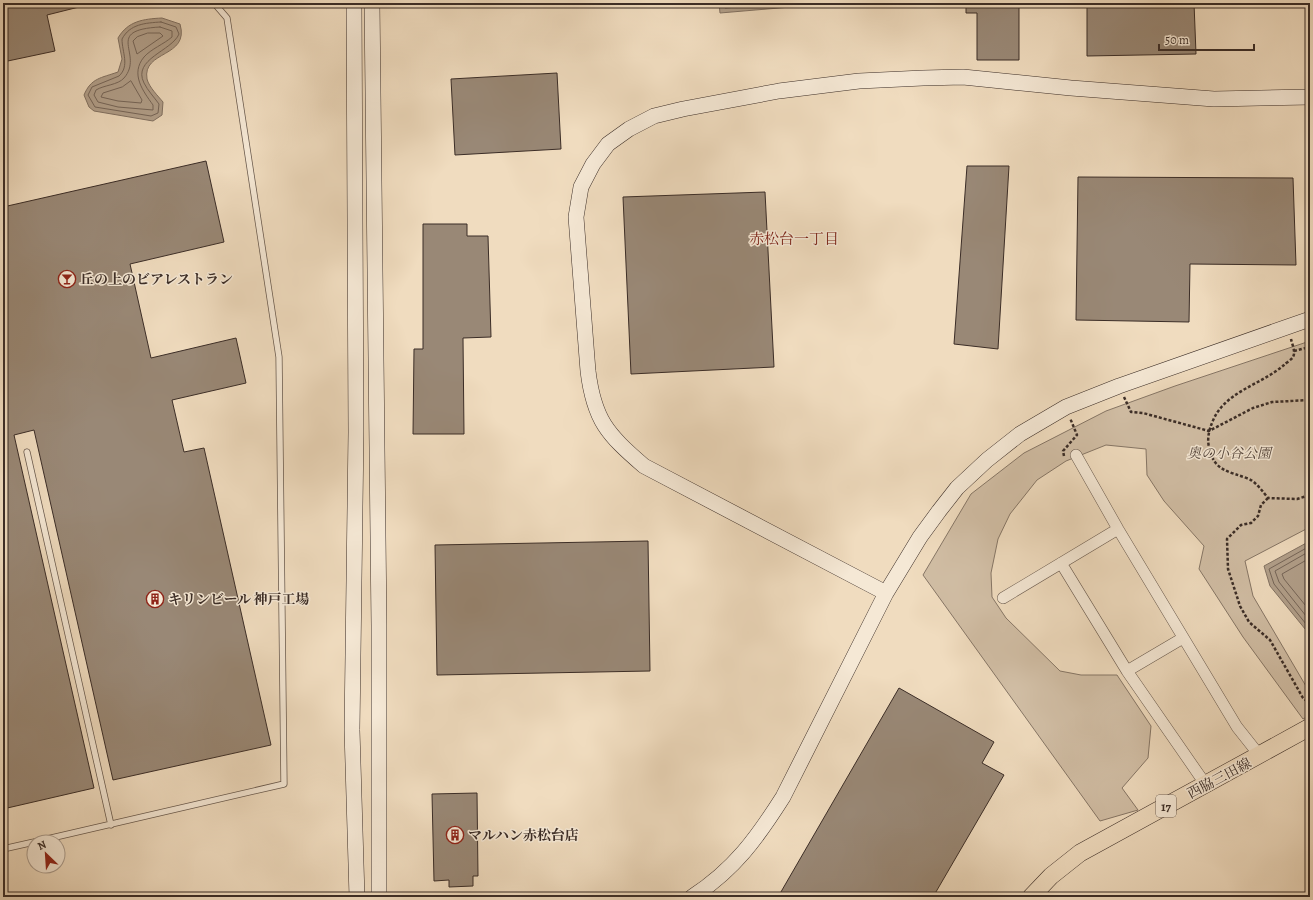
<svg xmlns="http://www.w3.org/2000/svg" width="1313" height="900" viewBox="0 0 1313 900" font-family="Alegreya,'Noto Serif JP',serif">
<rect width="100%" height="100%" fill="#f0dcbf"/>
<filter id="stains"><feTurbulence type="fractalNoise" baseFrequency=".005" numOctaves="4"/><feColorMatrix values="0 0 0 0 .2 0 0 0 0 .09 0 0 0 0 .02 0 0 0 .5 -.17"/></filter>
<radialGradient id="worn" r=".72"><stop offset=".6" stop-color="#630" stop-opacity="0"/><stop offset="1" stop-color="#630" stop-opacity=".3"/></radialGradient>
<path fill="#d1bea5" stroke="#867666" d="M1310,341V527L1245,561L1253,596L1310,693V715L1303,719L1243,637L1199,569L1204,546L1164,501L1147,475L1146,449L1106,445L1066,461L1037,480L1010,514L998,539L991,573L992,597L1006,618L1060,671L1081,675H1117L1151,726L1148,758L1122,788L1138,810L1100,821L923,575L971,494L1024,453L1106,411L1175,386Z"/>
<path fill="#b2a08b" stroke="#827263" d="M719,3H838L720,13Z
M162,18L180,24C190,58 142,50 147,79C149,87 158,96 163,102L162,115L153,121L94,111L89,107L84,95C91,78 101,78 118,72L122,59L118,38C128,21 143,19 162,18Z
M1310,541V635L1270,586L1264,566Z"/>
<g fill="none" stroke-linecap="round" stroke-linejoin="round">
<path stroke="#766659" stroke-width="1" d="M723,3L725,8L789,3
M161,22L176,27L179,34C172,51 132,59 144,83C148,91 154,97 159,104L158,113L151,116L95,107L88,95L92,87L119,76C130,66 122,52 122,39C130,24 145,23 161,22Z
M160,27L172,31V37C164,44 151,49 144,57C130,74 143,91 153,105V110L118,107L98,102L94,95L96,90C104,85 118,85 124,78C145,54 102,30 160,27Z
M148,33H160L163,36L137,54L133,41L137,37Z
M131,81L142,100L141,103L118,101L101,97L103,93L122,87Z
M1310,546L1269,569L1274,584L1310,629
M1310,551L1275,571L1279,582L1310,621
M1310,558L1282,574L1284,579L1310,611"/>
</g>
<path fill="#998876" stroke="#3b2d27" d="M3,3H79V7L47,15L55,51L3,62Z
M966,3H1019V60H977V13H966Z
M1087,3H1194L1196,54L1087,56Z
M557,73L561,149L455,155L451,79Z
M206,161L224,242L130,264L151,358L236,338L246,383L172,400L184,452L204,448L271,745L113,780L34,430L14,435L94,788L3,809V207Z
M967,166H1009L998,349L954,344Z
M1078,177L1293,178L1296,265L1190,264L1189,322L1076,320Z
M765,192L774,367L631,374L623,197Z
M423,224H467V236H488L491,337L463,338L464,434H413L414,349H423Z
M648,541L650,671L437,675L435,545Z
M899,688L994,742L982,763L1004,775L933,897H778Z
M477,793L478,876H473V886L449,887V880L434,881L432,794Z"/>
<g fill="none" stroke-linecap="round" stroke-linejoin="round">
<defs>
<path id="lane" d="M27,452L111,825
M34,842L284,784L279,357L227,18L214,3
M3,849L34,842"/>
<path id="street" d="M1076,455L1118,529L1237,727L1260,756
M1061,563L1127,671L1206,785
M1003,598L1118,529
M1127,671L1183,638"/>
<path id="secondary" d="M354,3L356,432L352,730L357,897
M372,3L379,625V897
M886,593L644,466C607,434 594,420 588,371L576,217L581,187L593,164L608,144L629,129L654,116L683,109L779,91L859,81L923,78L963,77L1071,88L1214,99L1310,97
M692,897C734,870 757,838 783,797L886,593L920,537L939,511L957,488L987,460L1020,434L1066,407L1119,386L1310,319"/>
<path id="primary" d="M1031,897L1051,876L1080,853L1310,727"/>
</defs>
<use href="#lane" stroke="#68594d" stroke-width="7"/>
<use href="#street" stroke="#68594d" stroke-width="12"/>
<use href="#secondary" stroke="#3b2d27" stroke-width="16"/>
<use href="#primary" stroke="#3b2d27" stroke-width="18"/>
<path stroke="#3b2d27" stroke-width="2.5" stroke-dasharray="3 2" stroke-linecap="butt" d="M1291,339C1292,344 1296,352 1293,357C1291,360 1286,363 1284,365C1261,385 1223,392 1212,423C1209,430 1207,439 1209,447C1214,472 1229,471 1249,479C1256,482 1263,492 1268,498L1297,499L1310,495
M1294,351L1310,347
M1124,397L1131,412L1143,413L1209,431L1253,408L1272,402L1310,400
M1064,456L1063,451L1077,435L1070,418
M1268,498L1261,505L1258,516L1251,523L1241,525L1227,539L1228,569L1240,606L1249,622L1270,640L1303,698L1310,704"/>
<use href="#lane" stroke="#f5e8d5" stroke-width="5.5"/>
<use href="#street" stroke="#f5e8d5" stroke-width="11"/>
<use href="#secondary" stroke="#f5e8d5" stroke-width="15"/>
<use href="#primary" stroke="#f0dcbf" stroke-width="17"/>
</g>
<defs>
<symbol id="bar-ring" viewBox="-11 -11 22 22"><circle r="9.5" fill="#f5e8d5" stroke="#8f2418" stroke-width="1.5"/><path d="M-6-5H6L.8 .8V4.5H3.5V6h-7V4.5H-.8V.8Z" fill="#8f2418"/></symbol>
<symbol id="building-ring" viewBox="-11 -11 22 22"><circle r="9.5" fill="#f5e8d5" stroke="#8f2418" stroke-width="1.5"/><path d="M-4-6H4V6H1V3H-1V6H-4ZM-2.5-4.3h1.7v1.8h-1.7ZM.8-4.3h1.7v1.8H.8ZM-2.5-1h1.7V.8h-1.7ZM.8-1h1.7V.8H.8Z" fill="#8f2418"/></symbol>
</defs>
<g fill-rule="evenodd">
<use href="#bar-ring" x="57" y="269" width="20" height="20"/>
<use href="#building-ring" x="145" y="589" width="20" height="20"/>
<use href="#building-ring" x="445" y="825" width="20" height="20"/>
</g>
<g text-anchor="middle" stroke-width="3" stroke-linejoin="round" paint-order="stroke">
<rect fill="#f5e8d5" stroke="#73655b" stroke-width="1" x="1156" y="795" width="20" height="22" rx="3"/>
<g font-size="13" font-weight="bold" fill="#3b2d27">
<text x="1166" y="811">17</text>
</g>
<g font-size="14" font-weight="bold" fill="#3b2d27" stroke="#f5e8d5" text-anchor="start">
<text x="80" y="284">丘の上のビアレストラン</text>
<text x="168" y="604">キリンビール 神戸工場</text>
<text x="468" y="840">マルハン赤松台店</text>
</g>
<g font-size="14" font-style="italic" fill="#594a40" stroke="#f5e8d5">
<text x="1229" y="458">奥の小谷公園</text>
</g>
<g font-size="14" fill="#3b2d27" stroke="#f5e8d5">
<text transform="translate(1219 778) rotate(-28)" y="5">西脇三田線</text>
</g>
<g font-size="15" fill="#7a1f14" stroke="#f5e8d5">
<text x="794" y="244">赤松台一丁目</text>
</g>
</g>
<rect width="1313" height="900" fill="none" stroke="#f0dcbf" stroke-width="16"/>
<rect x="4" y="4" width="1305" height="892" fill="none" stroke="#3b2d27" stroke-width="2"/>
<rect x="8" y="8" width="1297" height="884" fill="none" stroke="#3b2d27"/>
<g transform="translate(46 854) rotate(335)"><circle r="19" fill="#f5e8d5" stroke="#ab9d8f"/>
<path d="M0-3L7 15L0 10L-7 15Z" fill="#8f2418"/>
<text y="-6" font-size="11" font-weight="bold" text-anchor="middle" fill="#3b2d27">N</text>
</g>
<path d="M1159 44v6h95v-6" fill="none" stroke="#3b2d27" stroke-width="2"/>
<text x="1165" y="44" font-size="12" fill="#3b2d27" stroke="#f5e8d5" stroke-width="3" paint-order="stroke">50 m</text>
<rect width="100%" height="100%" filter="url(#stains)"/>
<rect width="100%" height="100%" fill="url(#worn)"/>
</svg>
